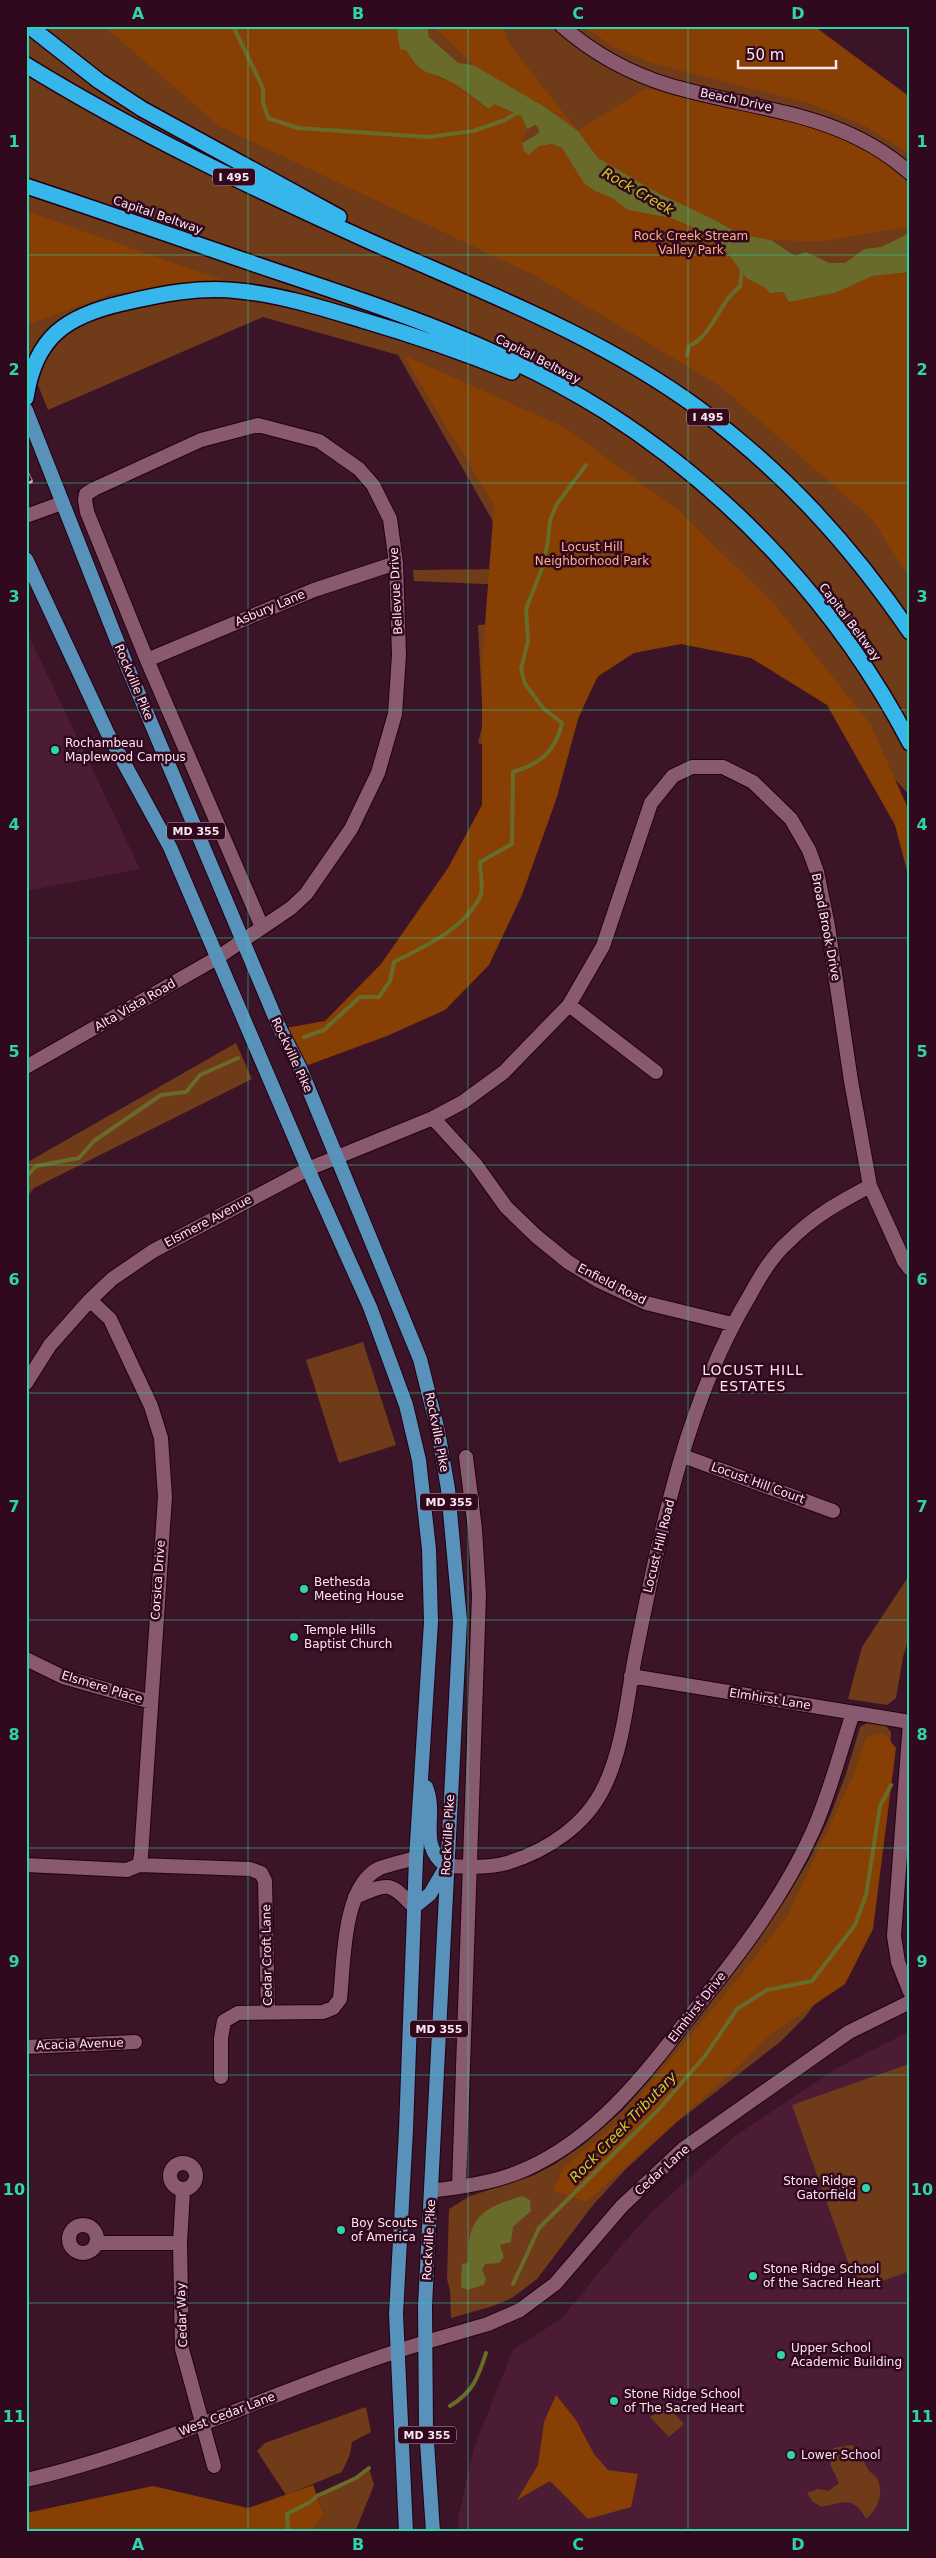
<svg xmlns="http://www.w3.org/2000/svg" width="936" height="2558" viewBox="0 0 936 2558" font-family="'DejaVu Sans',sans-serif">
<rect width="100%" height="100%" fill="#3c1428"/>
<path fill="#4c1c34" d="M26,630L140,869L26,891Z
M910,2031V2532H459L458,2518L474,2448L513,2350L562,2318L619,2248L652,2212L735,2136L837,2068Z"/>
<path fill="#6f3b18" d="M26,26H809L910,102V796L776,646L620,635L552,764L478,743L483,723L478,625L508,623V585L414,581L413,570L507,569V546L398,355L263,317L48,410L26,355Z
M236,1043L252,1079L34,1188L26,1198V1163Z
M363,1342L396,1445L339,1463L306,1360Z
M910,1574V1634L903,1657L896,1698L887,1705L848,1699L862,1647Z
M867,1723L886,1726L891,1732L886,1824L826,1989L805,2017L780,2042L677,2122L625,2170L593,2205L537,2279L512,2298L493,2306L451,2318L450,2290L447,2279L449,2209L470,2196L532,2176L555,2164L584,2144L623,2110L649,2080L787,1897L810,1858L830,1816L846,1774L860,1727Z
M909,2064L910,2271L858,2290L792,2105Z
M666,2404L684,2424L669,2437L650,2417Z
M366,2407L371,2432L352,2442L350,2454L342,2472L286,2495L257,2451L265,2443Z
M852,2445C862,2452 862,2458 867,2468C870,2473 876,2475 878,2480C884,2495 877,2510 866,2519C854,2496 844,2502 822,2507L813,2502L807,2493L818,2489L829,2491L839,2483L830,2464L833,2448Z
M369,2468L374,2485L355,2532H311L324,2515L317,2496L356,2478Z"/>
<path fill="#883f03" d="M104,26H396V33L416,67L434,76L452,82L488,109L493,104L521,116L527,129L522,143L528,155L539,146L552,144L562,148L584,182L595,191L612,198L628,210L671,218L704,232L723,247L746,278L764,287L770,293L783,292L789,302L835,293L871,276L910,272V578L871,518L720,386L536,276L219,126Z
M433,26H503L509,44L578,131L646,88C717,105 794,114 860,147C878,156 894,172 910,184V233L901,228L819,242L758,239L740,235L719,222L658,193L598,158L578,131L545,107L473,65Z
M583,26H814L910,97V154L863,125L808,103L651,63L612,46Z
M26,211L225,281L111,294L26,325Z
M403,355L564,427L678,510L776,606L871,725L910,813V882L895,825L827,705L751,658L681,644L634,653L597,677L578,719L557,797L522,895L489,965L445,1010L387,1036L300,1068L280,1029L325,1021L381,964L448,868L482,805V665L494,505Z
M884,1733L896,1748L873,1929L845,1984L768,2036L741,2064L586,2202L553,2190L564,2167L616,2124L732,1986L788,1915L853,1776L866,1737Z
M556,2395L576,2420L594,2454L608,2470L638,2474L631,2507L588,2519L550,2481L517,2500L538,2465L544,2422Z
M313,2485L324,2515L311,2532H26V2513L153,2486L248,2508Z"/>
<path fill="#686b2a" d="M396,26H427L429,37L458,63L473,65L545,107L578,131L598,158L658,193L719,222L740,235L771,240L795,256L806,252L829,263H845L864,249L881,247L910,233V272L872,276L835,293L789,302L783,292L770,293L764,287L746,278L723,247L704,232L671,218L628,210L612,198L595,191L584,183L562,148L552,144L539,146L529,155L524,151L522,143L539,133L538,127L535,125L527,129L521,116L494,104L489,109C477,101 466,90 453,83C428,69 423,79 406,50L400,49Z
M522,2196L530,2200L531,2211L513,2227L511,2242L500,2245L504,2257L499,2263L485,2264L482,2270L486,2279L484,2285L467,2290L461,2287L462,2264L468,2263C470,2257 468,2251 469,2244C471,2212 495,2204 522,2196Z"/>
<g fill="none" stroke-linecap="round" stroke-linejoin="round">
<path stroke="#686b2a" stroke-width="4" d="M233,26L263,88V102L268,118L298,128L428,137L473,131L505,120L520,111
M687,355L689,346C714,335 718,302 740,287L742,267
M304,1037L324,1030L360,997H379L390,981L394,962C425,946 463,930 480,897C484,889 480,871 480,862L512,844L513,772C540,764 556,751 562,723L544,709L525,684L521,669L528,641L526,609L541,571L548,542L550,520L557,504L586,465
M26,1177L36,1166L79,1158L94,1141L161,1095L186,1092L200,1075L238,1058
M513,2284L539,2228L658,2110L705,2056L737,2009L767,1990L812,1981L855,1925L866,1895L880,1806L891,1785
M450,2406C473,2392 478,2378 486,2353
M288,2532L287,2514L310,2502L317,2496L356,2478L369,2468"/>
<defs>
<path id="minor" d="M147,660L314,590L396,563
M569,1005L656,1072
M26,1067L217,958L291,908L306,894L351,829L378,773L395,714L399,655L396,563L390,519L373,485L359,469L319,441L258,425L201,440L94,489L86,494L85,500L87,512L147,660L262,927
M433,1118L476,1165L506,1207L536,1236L568,1262L599,1281L646,1303L732,1324
M26,1383L50,1345L90,1300L112,1279L153,1251L308,1169L433,1118L463,1102L504,1072L569,1005L603,946L651,803L673,776L692,767H723L753,782L791,819L809,850L817,872L828,926L851,1081L870,1186L904,1261L910,1269
M683,1456L833,1511
M26,1659L63,1677L151,1702
M631,1676L910,1722
M910,1722L894,1936L898,1962L910,1992
M26,1865L127,1870L139,1865L141,1856L165,1497L161,1438L151,1406L110,1319L90,1300
M139,1865L250,1869L261,1873L265,1881L268,2012
M446,1866C466,1867 489,1868 507,1863C547,1851 586,1825 604,1787C625,1744 627,1693 637,1647C661,1529 687,1399 750,1295C760,1276 772,1256 788,1242C814,1216 838,1203 870,1186
M355,1897C389,1883 389,1881 414,1907
M26,2047L135,2042
M221,2077V2038L224,2021L238,2013L323,2012L333,2008L340,1999C344,1964 342,1885 380,1868C391,1864 405,1861 416,1858
M170 2176a13 13 0 1 1 26 0a13 13 0 1 1-26 0Z
M459,2186L479,1595L475,1529L466,1457
M183,2190L180,2243L182,2349L214,2466
M431,2191C464,2186 495,2183 526,2169C600,2136 649,2069 697,2007C741,1952 784,1896 813,1831C830,1793 840,1752 853,1713
M69 2239a14 14 0 1 1 28 0a14 14 0 1 1-28 0Z
M96,2243H180"/>
<path id="tertiary" d="M562,26C593,53 629,73 668,85C754,111 839,110 910,173
M26,516L62,503
M426,2342L488,2324L520,2310L555,2284L622,2206L683,2149L849,2032L910,2002"/>
<path id="secondary" d="M26,2480C164,2448 291,2383 426,2342"/>
<path id="primary" d="M26,410L127,666L280,1029L300,1068L420,1359L438,1431L448,1489L460,1621L425,2306L426,2427L433,2532
M26,559L107,732L170,847L308,1169L370,1307L406,1405L419,1460L429,1549L431,1622L416,1858L406,2130L396,2314L406,2532
M426,1787C438,1816 417,1844 446,1866
M414,1907L430,1894L446,1867"/>
<path id="motorway" d="M29,26L99,81L142,109L339,217
M26,65C135,132 252,188 369,241C481,291 598,335 698,408C784,472 850,544 910,632
M26,186C108,213 190,242 272,270C387,308 503,347 606,412C733,493 840,609 910,743
M26,398C35,337 66,316 123,303C161,294 201,286 240,291C281,295 322,308 362,320C413,335 463,352 512,372"/>
</defs>
<use href="#minor" stroke="#210011" stroke-width="16"/>
<use href="#tertiary" stroke="#210011" stroke-width="16"/>
<use href="#secondary" stroke="#210011" stroke-width="16"/>
<use href="#primary" stroke="#210011" stroke-width="16"/>
<use href="#motorway" stroke="#210011" stroke-width="18"/>
<use href="#minor" stroke="#89596e" stroke-width="14"/>
<use href="#tertiary" stroke="#89596e" stroke-width="14"/>
<use href="#secondary" stroke="#89596e" stroke-width="14"/>
<use href="#primary" stroke="#5891ba" stroke-width="14"/>
<use href="#motorway" stroke="#37b6ec" stroke-width="15"/>
<defs>
<path id="rail" d="M26,473L30,481"/>
</defs>
<use href="#rail" stroke="#d1b6c1" stroke-width="5.5"/>
<use href="#rail" stroke="#31091f" stroke-width="4" stroke-dasharray="11" stroke-linecap="butt"/>
</g>
<path fill="none" stroke="#2cd5ab" stroke-width="1" stroke-opacity="0.55" d="M248,26V2532M468,26V2532M688,26V2532M26,255H910M26,483H910M26,710H910M26,938H910M26,1165H910M26,1393H910M26,1620H910M26,1848H910M26,2075H910M26,2303H910"/>
<g fill="#2cd5ab" stroke="#31091f" stroke-width="2">
<circle cx="55" cy="750" r="5"/>
<circle cx="304" cy="1589" r="5"/>
<circle cx="294" cy="1637" r="5"/>
<circle cx="866" cy="2188" r="5"/>
<circle cx="341" cy="2230" r="5"/>
<circle cx="753" cy="2276" r="5"/>
<circle cx="781" cy="2355" r="5"/>
<circle cx="614" cy="2401" r="5"/>
<circle cx="791" cy="2455" r="5"/>
</g>
<g text-anchor="middle" stroke-width="5" stroke-linejoin="round" paint-order="stroke">
<g fill="#31091f" stroke="#c0a4b1" stroke-width="1">
<rect x="213" y="168.5" width="42" height="17" rx="4"/>
<rect x="687" y="408.5" width="42" height="17" rx="4"/>
<rect x="167" y="822.5" width="58" height="17" rx="4"/>
<rect x="420" y="1493.5" width="58" height="17" rx="4"/>
<rect x="410" y="2020.5" width="58" height="17" rx="4"/>
<rect x="398" y="2426.5" width="58" height="17" rx="4"/>
</g>
<g font-size="11" font-weight="bold" fill="#fde6ef">
<text x="234" y="181">I 495</text>
<text x="708" y="421">I 495</text>
<text x="196" y="835">MD 355</text>
<text x="449" y="1506">MD 355</text>
<text x="439" y="2033">MD 355</text>
<text x="427" y="2439">MD 355</text>
</g>
<g font-size="12" fill="#fde6ef" stroke="#31091f">
<text transform="translate(736 100) rotate(12)" y="4">Beach Drive</text>
<text transform="translate(158 215) rotate(19)" y="4">Capital Beltway</text>
<text transform="translate(538 359) rotate(27)" y="4">Capital Beltway</text>
<text transform="translate(396 591) rotate(-93)" y="4">Bellevue Drive</text>
<text transform="translate(270 608) rotate(-23)" y="4">Asbury Lane</text>
<text transform="translate(850 622) rotate(53)" y="4">Capital Beltway</text>
<text transform="translate(134 682) rotate(67)" y="4">Rockville Pike</text>
<text transform="translate(826 927) rotate(79)" y="4">Broad Brook Drive</text>
<text transform="translate(135 1005) rotate(-30)" y="4">Alta Vista Road</text>
<text transform="translate(292 1055) rotate(65)" y="4">Rockville Pike</text>
<text transform="translate(208 1221) rotate(-28)" y="4">Elsmere Avenue</text>
<text transform="translate(612 1284) rotate(27)" y="4">Enfield Road</text>
<text transform="translate(437 1432) rotate(79)" y="4">Rockville Pike</text>
<text transform="translate(758 1483) rotate(20)" y="4">Locust Hill Court</text>
<text transform="translate(659 1546) rotate(-76)" y="4">Locust Hill Road</text>
<text transform="translate(158 1580) rotate(-86)" y="4">Corsica Drive</text>
<text transform="translate(102 1687) rotate(17)" y="4">Elsmere Place</text>
<text transform="translate(770 1699) rotate(9)" y="4">Elmhirst Lane</text>
<text transform="translate(448 1835) rotate(-87)" y="4">Rockville Pike</text>
<text transform="translate(267 1955) rotate(-91)" y="4">Cedar Croft Lane</text>
<text transform="translate(697 2007) rotate(-52)" y="4">Elmhirst Drive</text>
<text transform="translate(80 2044) rotate(-2)" y="4">Acacia Avenue</text>
<text transform="translate(662 2170) rotate(-42)" y="4">Cedar Lane</text>
<text transform="translate(429 2240) rotate(-87)" y="4">Rockville Pike</text>
<text transform="translate(182 2315) rotate(-92)" y="4">Cedar Way</text>
<text transform="translate(227 2414) rotate(-21)" y="4">West Cedar Lane</text>
</g>
<g font-size="12" fill="#fdb186" stroke="#31091f">
<text x="691" y="240">Rock Creek Stream<tspan x="691" dy="14">Valley Park</tspan></text>
<text x="592" y="551">Locust Hill<tspan x="592" dy="14">Neighborhood Park</tspan></text>
</g>
<g font-size="12" fill="#fde6ef" stroke="#31091f" text-anchor="start">
<text x="65" y="747">Rochambeau<tspan x="65" dy="14">Maplewood Campus</tspan></text>
<text x="314" y="1586">Bethesda<tspan x="314" dy="14">Meeting House</tspan></text>
<text x="304" y="1634">Temple Hills<tspan x="304" dy="14">Baptist Church</tspan></text>
<text x="856" y="2185" text-anchor="end">Stone Ridge<tspan x="856" dy="14">Gatorfield</tspan></text>
<text x="351" y="2227">Boy Scouts<tspan x="351" dy="14">of America</tspan></text>
<text x="763" y="2273">Stone Ridge School<tspan x="763" dy="14">of the Sacred Heart</tspan></text>
<text x="791" y="2352">Upper School<tspan x="791" dy="14">Academic Building</tspan></text>
<text x="624" y="2398">Stone Ridge School<tspan x="624" dy="14">of The Sacred Heart</tspan></text>
<text x="801" y="2459">Lower School</text>
</g>
<g font-size="14" font-style="italic" fill="#ccd020" stroke="#31091f">
<text transform="translate(638 191) rotate(30)" y="5">Rock Creek</text>
<text transform="translate(623 2127) rotate(-46)" y="5">Rock Creek Tributary</text>
</g>
<g font-size="14" letter-spacing="1" fill="#fde6ef" stroke="#31091f">
<text x="753" y="1375">LOCUST HILL<tspan x="753" dy="16">ESTATES</tspan></text>
</g>
</g>
<rect width="936" height="2558" fill="none" stroke="#31091f" stroke-width="55"/>
<path d="M738 60v8h98v-8" fill="none" stroke="#fde6ef" stroke-width="2.5"/>
<text x="746" y="60" font-size="15" fill="#fde6ef" stroke="#31091f" stroke-width="4" paint-order="stroke">50 m</text>
<rect x="28" y="28" width="880" height="2502" fill="none" stroke="#2cd5ab" stroke-width="2"/>
<g font-size="16" text-anchor="middle" font-weight="bold" fill="#2cd5ab">
<text x="138" y="19">A</text>
<text x="358" y="19">B</text>
<text x="578" y="19">C</text>
<text x="798" y="19">D</text>
<text x="14" y="147">1</text>
<text x="922" y="147">1</text>
<text x="14" y="375">2</text>
<text x="922" y="375">2</text>
<text x="14" y="602">3</text>
<text x="922" y="602">3</text>
<text x="14" y="830">4</text>
<text x="922" y="830">4</text>
<text x="14" y="1057">5</text>
<text x="922" y="1057">5</text>
<text x="14" y="1285">6</text>
<text x="922" y="1285">6</text>
<text x="14" y="1512">7</text>
<text x="922" y="1512">7</text>
<text x="14" y="1740">8</text>
<text x="922" y="1740">8</text>
<text x="14" y="1967">9</text>
<text x="922" y="1967">9</text>
<text x="14" y="2195">10</text>
<text x="922" y="2195">10</text>
<text x="14" y="2422">11</text>
<text x="922" y="2422">11</text>
<text x="138" y="2550">A</text>
<text x="358" y="2550">B</text>
<text x="578" y="2550">C</text>
<text x="798" y="2550">D</text>
</g>
</svg>
